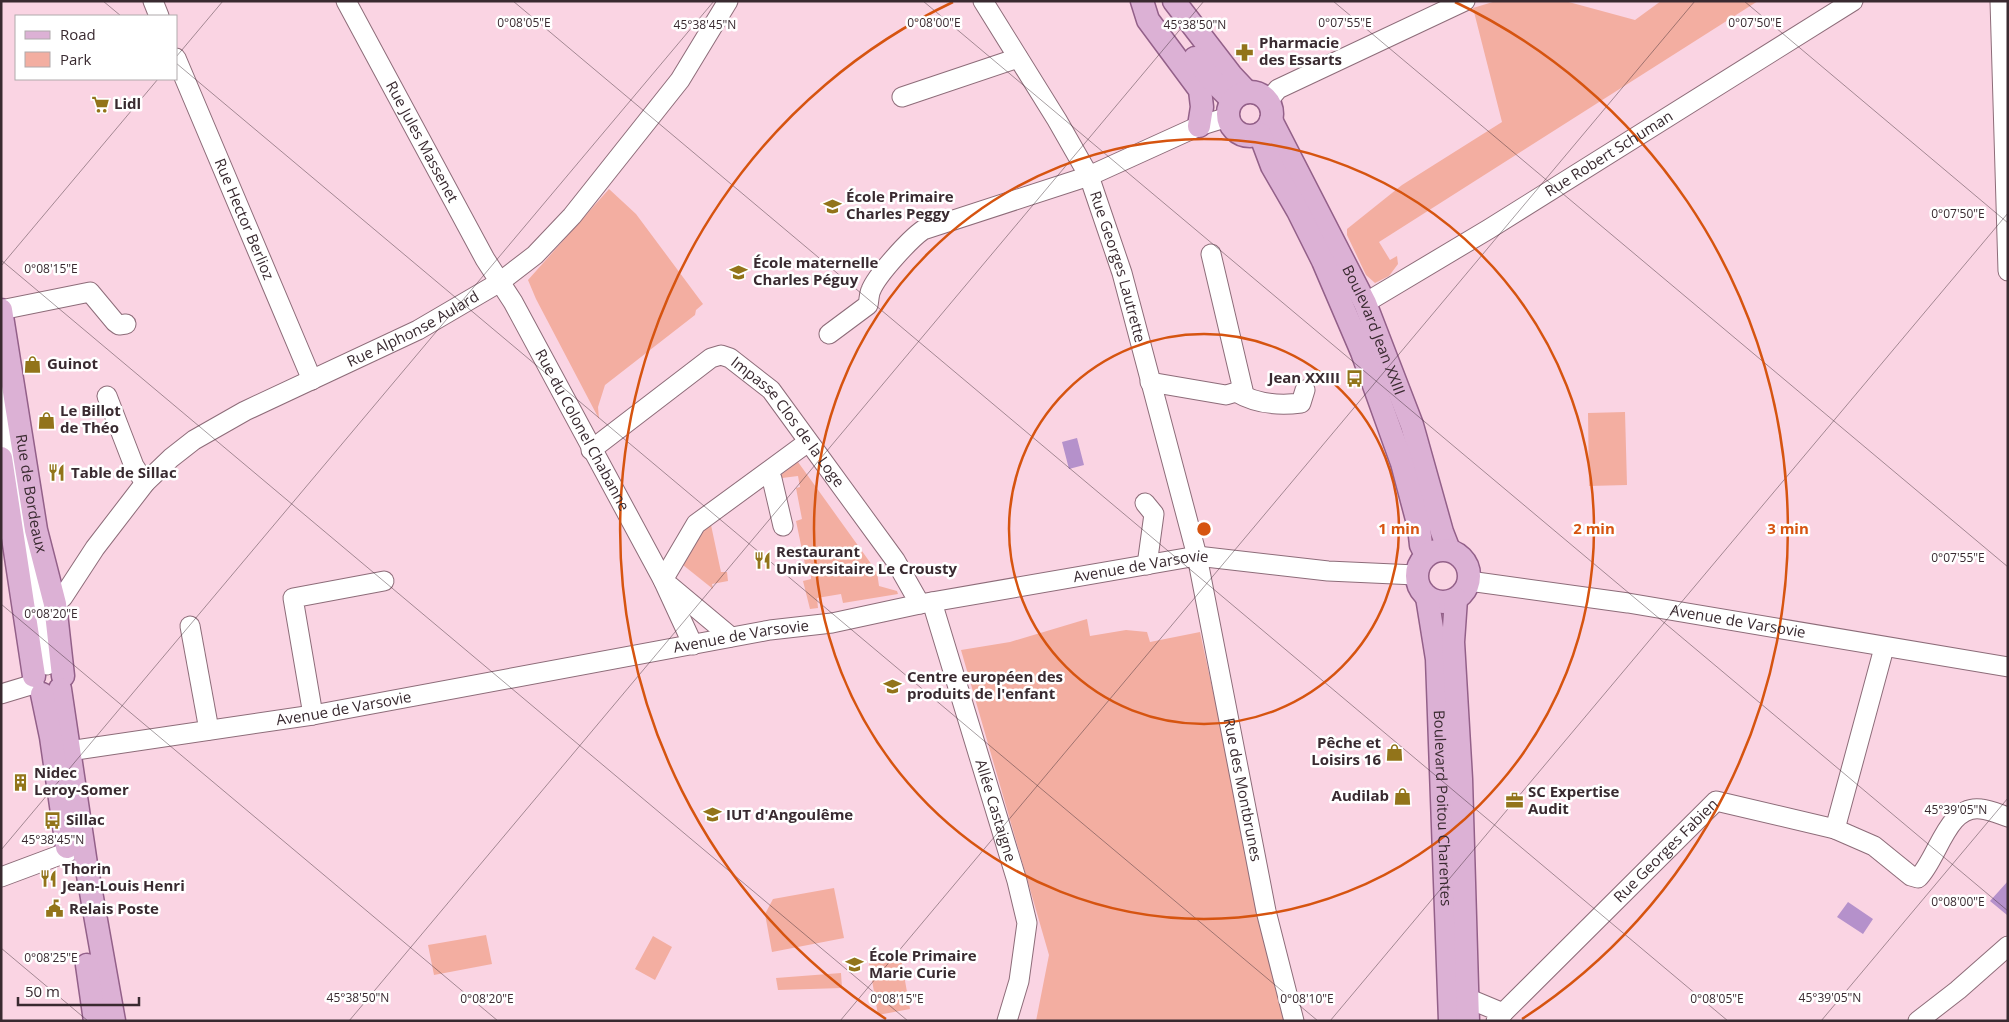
<svg xmlns="http://www.w3.org/2000/svg" width="2009" height="1022" viewBox="0 0 2009 1022" font-family="'Open Sans',sans-serif">
<rect width="100%" height="100%" fill="#fad4e3"/>
<path fill="#f3aea1" d="M1496,1H1565L1635,20L1661,1H1758L1379,242L1390,260L1397,256L1398,264L1389,276L1375,283L1366,275L1347,235V229L1402,185L1502,122L1473,8Z
M609,189L636,214L703,304L696,310L695,315L605,385L598,407L599,419L536,299L528,280Z
M1625,412L1627,485L1589,486L1588,413Z
M798,462L877,572L879,586L897,591L898,594L843,603L841,594L817,598L818,608L810,609L803,581L811,579V574H807L796,521L802,519L796,488L800,487L798,476L782,478V474Z
M711,525L721,572H727L728,581L712,584L713,589L683,565L704,530Z
M1087,619L1090,636L1126,630L1147,632L1150,642L1200,632L1285,1021H1036L1049,955L961,650L1010,642Z
M834,888L844,938L772,952L765,914L773,899Z
M486,935L492,964L434,975L428,945Z
M653,936L672,947L655,980L635,969Z
M901,958L910,1009L878,1015L869,963Z
M841,973L842,988L778,990L776,978Z"/>
<path fill="#b591cb" d="M1077,438L1084,465L1069,469L1062,442Z
M2008,881V914L2007,915L1990,901Z
M1848,902L1873,919L1863,934L1837,917Z"/>
<g fill="none" stroke-linecap="round" stroke-linejoin="round">
<defs>
<g id="minor">
<path d="M153,1L159,16"/>
<path id="s1" d="M346,1L485,259L513,302L663,580L693,645"/>
<path id="s2" d="M983,1L1057,120L1089,176L1122,273L1197,556L1266,911L1294,1021"/>
<path d="M2000,1L2008,271"/>
<path id="s3" d="M176,58L312,380"/>
<path d="M902,97L1018,58"/>
<path d="M1268,101L1278,89L1465,1"/>
<path id="s4" d="M1365,303L1489,229L1853,1"/>
<path d="M1,310L90,292L115,322L119,325L126,324"/>
<path d="M829,334L868,305C869,301 869,294 871,290C877,275 910,239 923,230L1089,176L1199,126L1228,117"/>
<path d="M1150,382L1226,395L1243,390L1211,254"/>
<path d="M1,384L47,665"/>
<path d="M1236,392C1256,404 1277,406 1301,403L1305,390"/>
<path d="M107,396L134,466L145,483"/>
<path id="s5" d="M591,450L711,358L721,355L730,358L771,390L895,560L920,604"/>
<path d="M768,472L772,479L783,526"/>
<path d="M1145,503L1154,514L1147,565"/>
<path d="M663,580L696,524L808,442"/>
<path id="s6" d="M1469,581L1628,603L2008,667"/>
<path d="M670,586L731,637"/>
<path id="s7" d="M932,602L1017,881L1027,923L1019,981L1007,1021"/>
<path id="s8" d="M55,604L63,597L95,548L145,483L171,458L194,440L245,411L418,330L500,282L535,255L572,216L680,80L728,1"/>
<path d="M190,626L209,730"/>
<path d="M1,694L34,684"/>
<path d="M313,715L293,598L384,581"/>
<path id="s9" d="M69,751L313,715L770,630L832,623L920,604L1197,556L1328,571L1416,575"/>
<path d="M1835,829L1874,846L1911,876L1918,878C1938,859 1947,804 1981,809C1990,810 1999,814 2008,817"/>
<path d="M1,877L68,852"/>
<path d="M1467,998L1503,1013L1496,1021"/>
<path id="s10" d="M1503,1013L1716,801L1835,829L1884,648"/>
<path d="M1918,1021L1958,990L2008,946"/>
</g>
<g id="major">
<path d="M1142,1L1148,20L1200,90L1202,107L1199,126"/>
<path d="M1174,1L1231,75L1247,92"/>
<path d="M1195,58L1213,81L1232,100"/>
<circle cx="1250" cy="114" r="22"/>
<path id="s11" d="M1271,120L1365,303L1412,425L1442,532L1449,550"/>
<path d="M1260,134L1272,166L1298,211L1323,261L1362,352L1402,463L1419,527L1421,545L1426,555"/>
<path id="s12" d="M1,310L36,530L55,604L63,676"/>
<path d="M1,458L34,676"/>
<circle cx="1443" cy="576" r="26"/>
<path id="s13" d="M1427,597L1437,659L1450,1021"/>
<path d="M1456,599L1453,642L1461,779L1468,1021"/>
<path d="M60,689L86,864L114,1021"/>
<path d="M42,694L51,737L67,847"/>
<path d="M87,965L95,1021"/>
</g>
</defs>
<use href="#minor" stroke="#8d6c79" stroke-width="21"/>
<use href="#major" stroke="#936089" stroke-width="25"/>
<use href="#minor" stroke="#fff" stroke-width="19"/>
<use href="#major" stroke="#dcb1d5" stroke-width="22"/>
</g>
<path fill="none" stroke="#392a30" stroke-width="1" stroke-opacity="0.45" d="M103,1L121,16M513,1L1728,1021M923,1L2008,911M1333,1L2008,567M1744,1L2008,223M176,57L223,1M176,63L1318,1021M1,260L908,1021M1,266L158,79M1,604L498,1021M1,850L714,1M1,948L88,1021M349,1021L1204,1M840,1021L1695,1M1330,1021L2008,213M1821,1021L2008,798"/>
<g fill="none" stroke="#d65410" stroke-width="2.5">
<circle cx="1204" cy="529" r="195"/>
<circle cx="1204" cy="529" r="390"/>
<path d="M886 1019A584 584 0 0 1 953 2M1455 2A584 584 0 0 1 1522 1019"/>
</g>
<defs>
<symbol id="pharmacy-bare" viewBox="-9 -9 18 18"><path d="M-2-6h4v4h4v4h-4v4h-4v-4h-4v-4h4Z" fill="#92741a" stroke="#fff" stroke-width="2.5" paint-order="stroke"/></symbol>
<symbol id="supermarket-bare" viewBox="-9 -9 18 18"><path d="M-6-5.5h2.5l.6 2H6L4.5 2H-2.5L-4.4-4H-6ZM-1.5 3.2a1.3 1.3 0 1 0 .1 0ZM3 3.2a1.3 1.3 0 1 0 .1 0Z" fill="#92741a" stroke="#fff" stroke-width="2.5" paint-order="stroke"/></symbol>
<symbol id="school-bare" viewBox="-9 -9 18 18"><path d="M0-5L7-2L0 1L-7-2ZM-4 1L0 2.5L4 1V4Q0 6-4 4Z" fill="#92741a" stroke="#fff" stroke-width="2.5" paint-order="stroke"/></symbol>
<symbol id="shop-bare" viewBox="-9 -9 18 18"><path d="M-5-2.5h2.3a2.7 3.5 0 0 1 5.4 0H5L5.5 6h-11ZM-1.5-2.5h3a1.5 2.3 0 0 0-3 0Z" fill="#92741a" stroke="#fff" stroke-width="2.5" paint-order="stroke"/></symbol>
<symbol id="bus-bare" viewBox="-9 -9 18 18"><path d="M-5-6H5V4H4V6H2V4H-2V6H-4V4H-5ZM-3.5-4V0h7V-4ZM-3.5 1.2v1.5H-2V1.2ZM2 1.2v1.5H3.5V1.2Z" fill="#92741a" stroke="#fff" stroke-width="2.5" paint-order="stroke"/></symbol>
<symbol id="restaurant-bare" viewBox="-9 -9 18 18"><path d="M-5-6h1v4h1v-4h1v4h1v-4h1v5L-1.5 .5V6h-2V.5L-5-1ZM5-6V6H3V1.5H1.5Q1.5-4 5-6Z" fill="#92741a" stroke="#fff" stroke-width="2.5" paint-order="stroke"/></symbol>
<symbol id="university-bare" viewBox="-9 -9 18 18"><path d="M0-5L7-2L0 1L-7-2ZM-4 1L0 2.5L4 1V4Q0 6-4 4Z" fill="#92741a" stroke="#fff" stroke-width="2.5" paint-order="stroke"/></symbol>
<symbol id="building-bare" viewBox="-9 -9 18 18"><path d="M-4-6H4V6H1V3H-1V6H-4ZM-2.5-4.3h1.7v1.8h-1.7ZM.8-4.3h1.7v1.8H.8ZM-2.5-1h1.7V.8h-1.7ZM.8-1h1.7V.8H.8Z" fill="#92741a" stroke="#fff" stroke-width="2.5" paint-order="stroke"/></symbol>
<symbol id="office-bare" viewBox="-9 -9 18 18"><path d="M-6-3h4V-5.5h4V-3h4V5H-6ZM-1-4.5V-3h2v-1.5ZM-6 0V1H6V0Z" fill="#92741a" stroke="#fff" stroke-width="2.5" paint-order="stroke"/></symbol>
<symbol id="civic-bare" viewBox="-9 -9 18 18"><path d="M-.6-6.5H3V-4.5H.6V-3L4-1V1h2V6H-6V1h2V-1L-.6-3ZM-1.2 2.5V6h2.4V2.5Z" fill="#92741a" stroke="#fff" stroke-width="2.5" paint-order="stroke"/></symbol>
</defs>
<g fill-rule="evenodd">
<use href="#pharmacy-bare" x="1232" y="40" width="25" height="25"/>
<use href="#supermarket-bare" x="88" y="92" width="25" height="25"/>
<use href="#school-bare" x="820" y="194" width="25" height="25"/>
<use href="#school-bare" x="726" y="260" width="25" height="25"/>
<use href="#shop-bare" x="20" y="352" width="25" height="25"/>
<use href="#bus-bare" x="1342" y="366" width="25" height="25"/>
<use href="#shop-bare" x="34" y="408" width="25" height="25"/>
<use href="#restaurant-bare" x="44" y="460" width="25" height="25"/>
<use href="#restaurant-bare" x="750" y="548" width="25" height="25"/>
<use href="#university-bare" x="880" y="674" width="25" height="25"/>
<use href="#shop-bare" x="1382" y="740" width="25" height="25"/>
<use href="#building-bare" x="8" y="770" width="25" height="25"/>
<use href="#shop-bare" x="1390" y="784" width="25" height="25"/>
<use href="#office-bare" x="1502" y="788" width="25" height="25"/>
<use href="#university-bare" x="700" y="802" width="25" height="25"/>
<use href="#bus-bare" x="40" y="808" width="25" height="25"/>
<use href="#restaurant-bare" x="36" y="866" width="25" height="25"/>
<use href="#civic-bare" x="42" y="896" width="25" height="25"/>
<use href="#school-bare" x="842" y="952" width="25" height="25"/>
</g>
<g text-anchor="middle" stroke-width="5" stroke-linejoin="round" paint-order="stroke">
<g font-size="15" font-weight="bold" fill="#392a30" stroke="#fff" text-anchor="start">
<text x="1259" y="48">Pharmacie<tspan x="1259" dy="17">des Essarts</tspan></text>
<text x="114" y="109">Lidl</text>
<text x="846" y="202">École Primaire<tspan x="846" dy="17">Charles Peggy</tspan></text>
<text x="753" y="268">École maternelle<tspan x="753" dy="17">Charles Péguy</tspan></text>
<text x="47" y="369">Guinot</text>
<text x="1340" y="383" text-anchor="end">Jean XXIII</text>
<text x="60" y="416">Le Billot<tspan x="60" dy="17">de Théo</tspan></text>
<text x="71" y="478">Table de Sillac</text>
<text x="776" y="557">Restaurant<tspan x="776" dy="17">Universitaire Le Crousty</tspan></text>
<text x="907" y="682">Centre européen des<tspan x="907" dy="17">produits de l'enfant</tspan></text>
<text x="1381" y="748" text-anchor="end">Pêche et<tspan x="1381" dy="17">Loisirs 16</tspan></text>
<text x="34" y="778">Nidec<tspan x="34" dy="17">Leroy-Somer</tspan></text>
<text x="1528" y="797">SC Expertise<tspan x="1528" dy="17">Audit</tspan></text>
<text x="1389" y="801" text-anchor="end">Audilab</text>
<text x="726" y="820">IUT d'Angoulême</text>
<text x="66" y="825">Sillac</text>
<text x="62" y="874">Thorin<tspan x="62" dy="17">Jean-Louis Henri</tspan></text>
<text x="69" y="914">Relais Poste</text>
<text x="869" y="961">École Primaire<tspan x="869" dy="17">Marie Curie</tspan></text>
</g>
<g font-size="15" fill="#392a30" stroke="#fff">
<text dy="5" stroke="none"><textPath href="#s1" startOffset="160">Rue Jules Massenet</textPath></text>
<text dy="5" stroke="none"><textPath href="#s4" startOffset="286">Rue Robert Schuman</textPath></text>
<text dy="5" stroke="none"><textPath href="#s3" startOffset="175">Rue Hector Berlioz</textPath></text>
<text dy="5" stroke="none"><textPath href="#s2" startOffset="300">Rue Georges Lautrette</textPath></text>
<text dy="5" stroke="none"><textPath href="#s8" startOffset="462">Rue Alphonse Aulard</textPath></text>
<text dy="5" stroke="none"><textPath href="#s11" startOffset="234">Boulevard Jean XXIII</textPath></text>
<text dy="5" stroke="none"><textPath href="#s5" startOffset="258">Impasse Clos de la Loge</textPath></text>
<text dy="5" stroke="none"><textPath href="#s1" startOffset="490">Rue du Colonel Chabanne</textPath></text>
<text dy="5" stroke="none"><textPath href="#s12" startOffset="186">Rue de Bordeaux</textPath></text>
<text dy="5" stroke="none"><textPath href="#s9" startOffset="1088">Avenue de Varsovie</textPath></text>
<text dy="5" stroke="none"><textPath href="#s6" startOffset="272">Avenue de Varsovie</textPath></text>
<text dy="5" stroke="none"><textPath href="#s9" startOffset="682">Avenue de Varsovie</textPath></text>
<text dy="5" stroke="none"><textPath href="#s9" startOffset="278">Avenue de Varsovie</textPath></text>
<text dy="5" stroke="none"><textPath href="#s2" startOffset="838">Rue des Montbrunes</textPath></text>
<text dy="5" stroke="none"><textPath href="#s13" startOffset="212">Boulevard Poitou Charentes</textPath></text>
<text dy="5" stroke="none"><textPath href="#s7" startOffset="218">Allée Castaigne</textPath></text>
<text dy="5" stroke="none"><textPath href="#s10" startOffset="230">Rue Georges Fabien</textPath></text>
</g>
</g>
<g font-size="12" text-anchor="middle" fill="#392a30" stroke="#fff" stroke-width="5" stroke-linejoin="round" paint-order="stroke">
<text x="524" y="27">0°08'05"E</text>
<text x="934" y="27">0°08'00"E</text>
<text x="1345" y="27">0°07'55"E</text>
<text x="1755" y="27">0°07'50"E</text>
<text x="705" y="29">45°38'45"N</text>
<text x="1195" y="29">45°38'50"N</text>
<text x="1958" y="218">0°07'50"E</text>
<text x="51" y="273">0°08'15"E</text>
<text x="1958" y="562">0°07'55"E</text>
<text x="51" y="618">0°08'20"E</text>
<text x="1956" y="814">45°39'05"N</text>
<text x="53" y="844">45°38'45"N</text>
<text x="1958" y="906">0°08'00"E</text>
<text x="51" y="962">0°08'25"E</text>
<text x="358" y="1002">45°38'50"N</text>
<text x="1830" y="1002">45°39'05"N</text>
<text x="487" y="1003">0°08'20"E</text>
<text x="897" y="1003">0°08'15"E</text>
<text x="1307" y="1003">0°08'10"E</text>
<text x="1717" y="1003">0°08'05"E</text>
</g>
<circle cx="1204" cy="529" r="8" fill="#d65410" stroke="#fff" stroke-width="2.5"/>
<g font-size="15" text-anchor="middle" font-weight="bold" fill="#d65410" stroke="#fff" stroke-width="5" stroke-linejoin="round" paint-order="stroke">
<text x="1399" y="534">1 min</text>
<text x="1594" y="534">2 min</text>
<text x="1788" y="534">3 min</text>
</g>
<rect width="2009" height="1022" fill="none" stroke="#392a30" stroke-width="5"/>
<rect x="15" y="15" width="162" height="65" fill="#ffffff" stroke="#b0aaac"/>
<rect x="25" y="31" width="25" height="8" fill="#dcb1d5" stroke="#b0aaac"/>
<text x="60" y="40" font-size="15" fill="#392a30">Road</text>
<rect x="25" y="52" width="25" height="15" fill="#f3aea1" stroke="#b0aaac"/>
<text x="60" y="65" font-size="15" fill="#392a30">Park</text>
<path d="M18 997v8h121v-8" fill="none" stroke="#392a30" stroke-width="2.5"/>
<text x="25" y="997" font-size="15" fill="#392a30" stroke="#ffffff" stroke-width="4" paint-order="stroke">50 m</text>
</svg>
